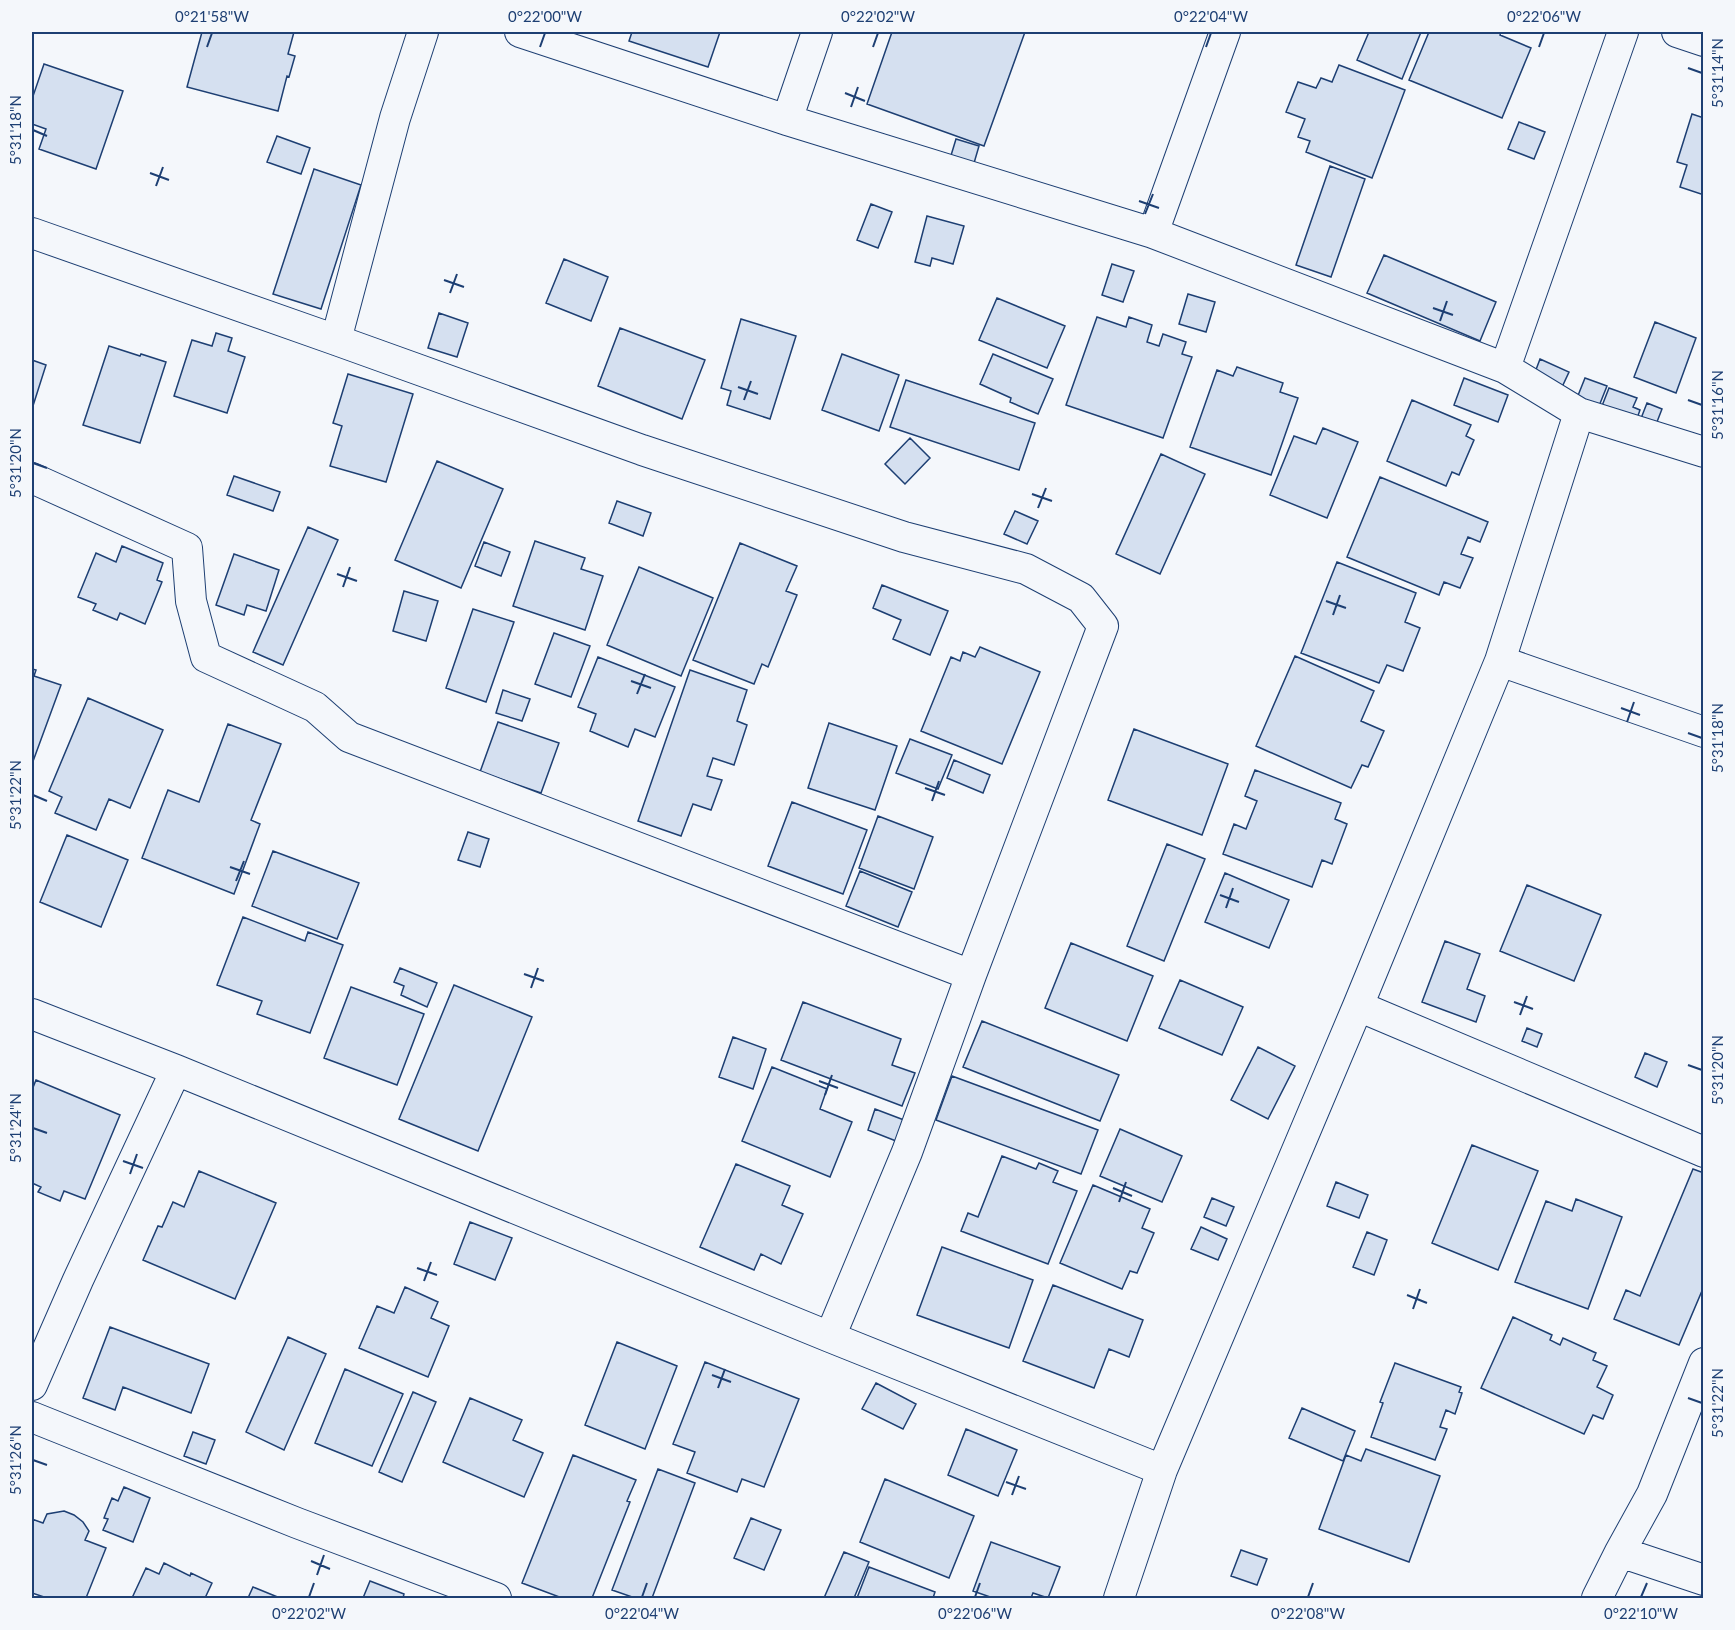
<svg xmlns="http://www.w3.org/2000/svg" width="1735" height="1630" viewBox="0 0 1735 1630" font-family="Lato,sans-serif">
<rect width="100%" height="100%" fill="#f4f7fb"/>
<path fill="#d5e0f0" stroke="#1d3f73" stroke-width="1.5" d="M202,32H294L288,54L295,56L289,77L287,76L278,111L187,87Z
M632,32H720L708,67L629,41Z
M892,32H1025L984,146L867,104Z
M1369,32H1421L1402,79L1357,60Z
M1429,32H1501L1500,35L1531,48L1502,118L1409,80Z
M44,64L123,91L96,169L39,149L46,129L32,124V99Z
M1339,65L1405,90L1372,178L1306,152L1310,141L1298,137L1305,119L1286,112L1298,82L1316,88L1321,78L1332,82Z
M1692,114L1704,118V195L1680,187L1687,165L1677,162Z
M1519,122L1545,132L1534,159L1508,149Z
M277,136L310,148L301,174L267,162Z
M956,139L979,146L972,170L949,162Z
M1330,166L1365,179L1331,277L1296,265Z
M314,169L361,185L321,309L273,294Z
M871,204L892,212L878,248L857,240Z
M927,216L964,226L953,264L932,258L930,266L915,262Z
M1384,255L1496,302L1480,341L1367,293Z
M564,259L608,277L591,321L546,303Z
M1112,264L1134,271L1123,302L1102,295Z
M1188,294L1215,302L1206,332L1179,324Z
M997,298L1065,326L1047,368L979,340Z
M439,313L468,323L457,357L428,348Z
M1097,317L1126,327L1129,317L1152,325L1147,342L1159,346L1163,334L1186,342L1182,354L1192,357L1163,438L1066,405Z
M741,319L796,336L770,419L727,405L731,391L721,388Z
M1655,322L1696,338L1676,393L1634,377Z
M620,328L705,360L682,419L598,386Z
M216,333L232,338L228,351L245,357L227,413L174,396L192,340L212,346Z
M109,346L140,356L141,354L166,362L140,443L83,425Z
M842,354L899,375L879,431L822,410Z
M993,354L1053,379L1038,414L1010,402L1011,398L980,384Z
M1540,359L1569,372L1562,387L1534,375Z
M32,360L46,365L32,409Z
M1237,367L1283,383L1280,392L1298,398L1271,475L1190,447L1217,370L1233,376Z
M348,374L413,394L386,482L330,466L342,426L333,423Z
M1464,378L1508,395L1498,422L1454,405Z
M1585,378L1607,386L1599,406L1577,398Z
M906,380L1035,423L1019,470L890,427Z
M1609,388L1637,398L1633,407L1640,410L1635,424L1600,411Z
M1412,400L1471,425L1466,436L1474,440L1459,475L1452,472L1446,486L1387,461Z
M1647,403L1662,409L1655,427L1640,421Z
M1323,428L1358,442L1327,518L1270,495L1294,436L1316,444Z
M910,438L930,458L905,484L885,464Z
M1161,454L1205,474L1160,574L1116,554Z
M437,461L503,489L461,588L395,560Z
M234,476L280,492L273,511L227,495Z
M1380,477L1488,522L1480,542L1468,537L1461,554L1473,558L1460,588L1444,582L1439,595L1347,557Z
M617,501L651,513L643,536L609,523Z
M1015,511L1038,521L1027,544L1004,534Z
M308,527L338,540L283,665L253,652Z
M535,541L585,558L581,569L603,576L585,630L513,606Z
M484,542L510,552L501,576L475,566Z
M740,543L797,566L786,591L797,595L768,667L762,664L754,684L693,660Z
M122,546L163,563L157,580L162,582L145,624L120,613L117,620L93,610L96,604L78,597L96,553L116,562Z
M234,554L279,570L266,611L247,605L244,615L216,605Z
M1337,562L1416,593L1405,622L1420,628L1403,671L1387,665L1379,683L1301,653Z
M639,567L713,598L681,676L607,645Z
M882,585L948,611L930,655L893,639L901,620L873,608Z
M404,591L438,601L426,641L393,631Z
M473,609L514,622L486,702L446,688Z
M554,633L590,646L571,697L535,684Z
M980,647L1040,672L1002,764L921,731L951,657L960,661L963,652L975,657Z
M1295,656L1374,691L1361,721L1384,731L1368,767L1362,765L1351,788L1256,746Z
M598,657L675,687L655,737L635,729L628,747L590,731L596,714L578,707Z
M32,669L36,670L34,676L61,685L32,764Z
M690,670L747,690L737,721L747,725L734,765L713,758L707,776L722,780L711,810L693,804L681,836L638,821Z
M503,690L530,699L522,721L496,713Z
M88,698L163,730L130,808L109,799L96,830L55,813L62,797L49,791Z
M498,722L559,743L541,793L480,772Z
M829,723L897,746L875,810L808,788Z
M228,724L281,744L251,820L260,824L234,894L142,858L168,790L199,802Z
M1134,729L1228,764L1202,835L1108,800Z
M910,739L952,755L938,789L896,773Z
M954,760L990,775L983,793L947,778Z
M1255,770L1341,803L1335,819L1347,824L1332,864L1322,860L1312,887L1223,854L1234,824L1246,829L1257,801L1245,796Z
M792,802L867,830L843,894L768,866Z
M878,816L933,837L914,889L859,868Z
M468,832L489,839L480,867L458,860Z
M67,835L128,860L101,927L40,902Z
M1167,844L1205,859L1164,961L1127,946Z
M273,851L359,883L337,939L252,906Z
M860,871L912,892L898,927L846,906Z
M1225,873L1289,900L1269,948L1205,922Z
M1527,885L1601,915L1574,981L1500,951Z
M243,917L305,941L308,932L343,945L310,1033L257,1014L262,1001L217,985Z
M1445,941L1480,954L1467,989L1485,996L1476,1022L1422,1002Z
M1071,943L1153,976L1127,1041L1045,1008Z
M400,968L437,983L427,1007L401,995L404,986L394,982Z
M1180,980L1243,1007L1222,1055L1159,1028Z
M454,985L532,1017L478,1151L399,1119Z
M351,987L424,1014L397,1085L324,1058Z
M803,1002L901,1039L892,1065L915,1073L902,1106L781,1060Z
M982,1021L1119,1075L1100,1121L963,1067Z
M1527,1028L1542,1034L1537,1047L1522,1041Z
M733,1037L766,1049L753,1089L719,1077Z
M1258,1047L1295,1066L1268,1119L1231,1100Z
M1645,1053L1667,1062L1657,1087L1635,1077Z
M772,1067L827,1089L820,1109L852,1122L830,1177L742,1141Z
M952,1076L1098,1130L1081,1174L936,1120Z
M36,1080L120,1115L85,1199L64,1191L60,1201L38,1192L41,1187L32,1183V1090Z
M875,1109L904,1120L896,1141L868,1130Z
M1120,1129L1182,1156L1162,1202L1100,1176Z
M1472,1145L1538,1171L1498,1270L1432,1243Z
M1002,1156L1036,1169L1039,1163L1058,1171L1053,1182L1077,1191L1048,1264L961,1231L968,1213L978,1217Z
M736,1164L790,1186L782,1205L803,1214L781,1264L761,1254L754,1270L700,1247Z
M1693,1169L1704,1173V1286L1679,1345L1614,1319L1626,1290L1640,1296Z
M199,1171L276,1203L235,1299L143,1260L158,1226L162,1227L173,1202L184,1207Z
M1336,1182L1368,1195L1359,1218L1327,1206Z
M1093,1185L1150,1209L1142,1228L1154,1233L1137,1273L1130,1271L1122,1289L1060,1263Z
M1212,1198L1234,1207L1226,1226L1204,1217Z
M1576,1199L1622,1217L1588,1309L1515,1282L1546,1201L1572,1211Z
M470,1222L512,1238L495,1280L454,1264Z
M1201,1227L1227,1239L1218,1260L1191,1249Z
M1367,1232L1387,1240L1374,1275L1353,1267Z
M942,1247L1033,1280L1009,1348L917,1315Z
M1053,1285L1143,1320L1129,1357L1109,1349L1094,1388L1023,1361Z
M405,1287L438,1302L431,1318L449,1326L428,1377L359,1348L377,1306L394,1313Z
M1513,1317L1552,1335L1550,1340L1560,1345L1563,1338L1596,1353L1593,1360L1607,1366L1597,1387L1613,1395L1603,1419L1593,1415L1584,1434L1481,1388Z
M110,1327L209,1364L191,1413L123,1387L115,1410L83,1398Z
M288,1337L326,1354L284,1450L246,1432Z
M617,1342L677,1366L645,1449L585,1425Z
M705,1362L799,1399L764,1487L742,1479L737,1492L687,1473L695,1452L673,1444Z
M1395,1363L1461,1387L1459,1392L1462,1393L1455,1414L1446,1410L1440,1427L1447,1429L1435,1460L1371,1437L1383,1403L1380,1402Z
M345,1369L403,1394L372,1466L315,1443Z
M876,1383L916,1404L903,1429L862,1409Z
M413,1392L436,1402L402,1482L379,1472Z
M470,1398L522,1420L513,1440L543,1453L524,1497L443,1462Z
M1302,1408L1355,1431L1343,1461L1289,1438Z
M966,1429L1017,1450L998,1496L948,1475Z
M193,1432L215,1440L206,1464L184,1456Z
M1366,1449L1440,1476L1409,1562L1319,1529L1346,1455L1361,1461Z
M573,1455L636,1480L627,1501L630,1502L592,1598H562L522,1583Z
M658,1469L695,1483L652,1598H635L612,1590Z
M885,1479L974,1516L949,1578L860,1542Z
M124,1487L150,1498L133,1542L103,1530L108,1519L104,1518L112,1498L118,1501Z
M64,1511L74,1515L83,1522L89,1531L85,1540L106,1548L86,1598H47L32,1593V1519L43,1523L47,1514Z
M751,1518L781,1530L764,1570L734,1558Z
M991,1542L1060,1567L1048,1598L1033,1593L1031,1598H993L973,1591Z
M1241,1550L1267,1559L1257,1585L1231,1576Z
M844,1552L869,1562L854,1598H824Z
M164,1563L190,1576L191,1573L212,1583L205,1598H132L146,1568L159,1574Z
M869,1567L935,1592L933,1598H857Z
M370,1581L404,1594L403,1598H363Z
M253,1587L280,1598H248Z"/>
<g fill="none" stroke-linecap="round" stroke-linejoin="round">
<defs>
<path id="street" d="M520,32L787,120L1153,233L1505,368L1579,413L1704,452
M1677,32L1704,41
M787,120L817,32
M32,233L336,340L642,450L904,537L1026,569L1081,598L1103,626L971,975L907,1152L830,1337
M1153,233L1225,32
M336,340L395,118L423,32
M1505,368L1623,32
M32,478L187,548L191,601L206,657L315,707L349,737L971,975
M1500,661L1704,732
M1358,1006L1704,1152
M32,1014L176,1070L830,1337L1162,1470
M32,1385L78,1280L176,1070
M32,1417L297,1523L496,1598
M1620,1552L1704,1580
M1119,1598L1162,1470L1358,1006L1500,661L1579,413
M1597,1598L1620,1552L1652,1494L1704,1363"/>
</defs>
<use href="#street" stroke="#1d3f73" stroke-width="32"/>
<use href="#street" stroke="#f4f7fb" stroke-width="30"/>
</g>
<path fill="none" stroke="#1d3f73" stroke-width="2" d="M207,47L212,33M540,47L545,33M873,47L878,33M1206,47L1211,33M1539,47L1544,33M1688,68L1702,73M845,93L865,101M851,107L858,87M33,130L47,136M150,173L169,180M156,186L163,167M1139,201L1159,208M1145,214L1153,194M444,280L464,287M450,293L457,274M1433,308L1453,315M1440,321L1447,301M738,387L758,394M744,400L751,381M1688,400L1702,405M33,463L47,468M1032,494L1052,501M1038,508L1046,488M337,574L357,581M343,587L350,567M1326,601L1346,608M1333,615L1340,595M631,681L651,688M637,694L645,674M1621,708L1640,715M1627,722L1634,702M1688,733L1702,738M925,788L945,795M33,795L47,801M932,801L939,781M230,867L250,874M236,881L244,861M1220,895L1239,902M1226,908L1233,888M524,974L544,981M531,988L538,968M1514,1002L1533,1009M1520,1015L1527,996M1688,1065L1702,1070M819,1081L838,1088M825,1095L832,1075M33,1128L47,1133M123,1161L143,1168M130,1174L137,1154M1113,1188L1132,1196M1119,1202L1126,1182M417,1268L437,1275M424,1281L431,1262M1407,1295L1427,1303M1413,1309L1420,1289M712,1375L731,1382M718,1388L725,1369M1688,1398L1702,1403M33,1460L47,1465M1006,1482L1026,1489M1012,1495L1019,1476M311,1561L330,1569M317,1575L324,1555M309,1597L314,1583M642,1597L647,1583M975,1597L980,1583M1308,1597L1313,1583M1641,1597L1647,1583"/>
<rect width="1735" height="1630" fill="none" stroke="#f4f7fb" stroke-width="66"/>
<rect x="33" y="33" width="1669" height="1564" fill="none" stroke="#1d3f73" stroke-width="2"/>
<g font-size="15" text-anchor="middle" fill="#1d3f73">
<text x="212" y="22">0°21'58"W</text>
<text x="545" y="22">0°22'00"W</text>
<text x="878" y="22">0°22'02"W</text>
<text x="1211" y="22">0°22'04"W</text>
<text x="1544" y="22">0°22'06"W</text>
<text transform="translate(1718 73) rotate(-90)" y="5">5°31'14"N</text>
<text transform="translate(16 130) rotate(-90)" y="5">5°31'18"N</text>
<text transform="translate(1718 405) rotate(-90)" y="5">5°31'16"N</text>
<text transform="translate(16 463) rotate(-90)" y="5">5°31'20"N</text>
<text transform="translate(1718 738) rotate(-90)" y="5">5°31'18"N</text>
<text transform="translate(16 795) rotate(-90)" y="5">5°31'22"N</text>
<text transform="translate(1718 1070) rotate(-90)" y="5">5°31'20"N</text>
<text transform="translate(16 1128) rotate(-90)" y="5">5°31'24"N</text>
<text transform="translate(1718 1403) rotate(-90)" y="5">5°31'22"N</text>
<text transform="translate(16 1460) rotate(-90)" y="5">5°31'26"N</text>
<text x="309" y="1619">0°22'02"W</text>
<text x="642" y="1619">0°22'04"W</text>
<text x="975" y="1619">0°22'06"W</text>
<text x="1308" y="1619">0°22'08"W</text>
<text x="1641" y="1619">0°22'10"W</text>
</g>
</svg>
